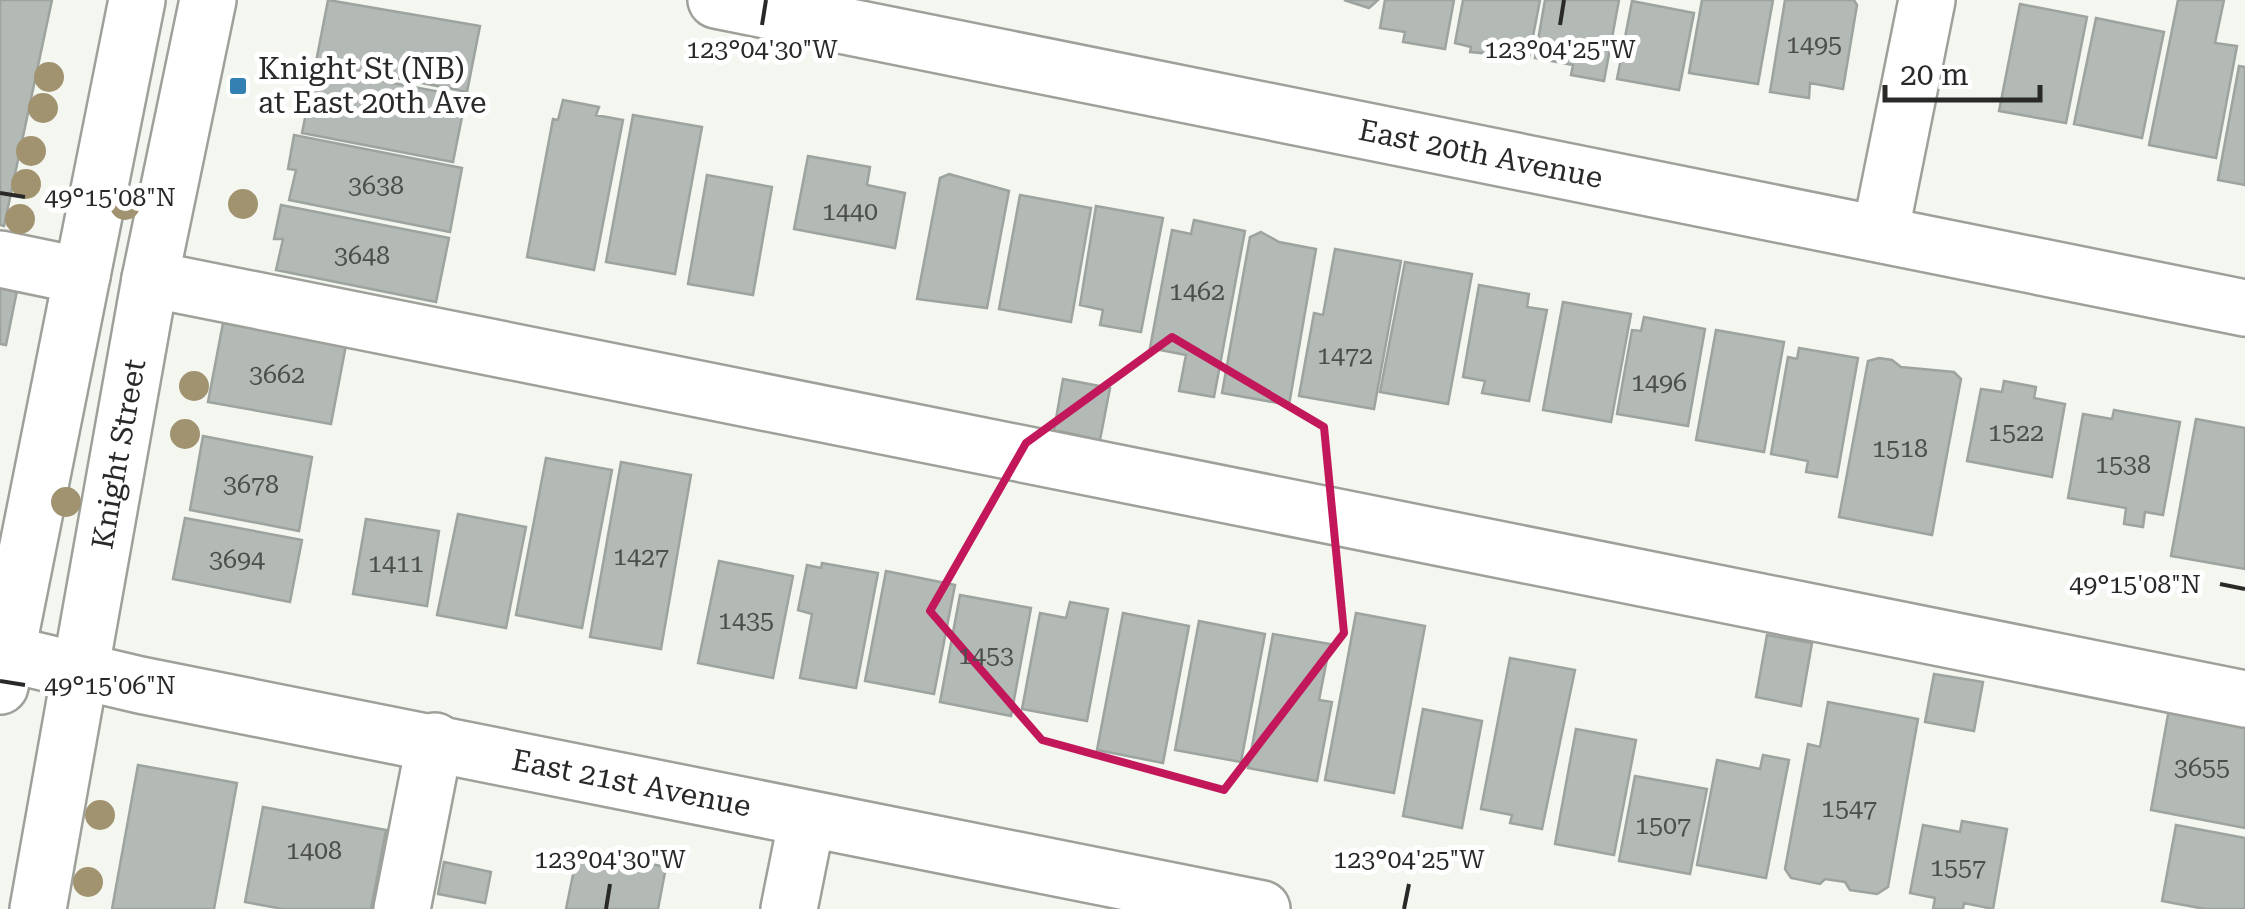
<svg xmlns="http://www.w3.org/2000/svg" width="2245" height="909" viewBox="0 0 2245 909" font-family="'Roboto Serif',serif">
<rect width="100%" height="100%" fill="#f4f7f0"/>
<path fill="#b3b9b4" stroke="#9da39e" stroke-width="2.5" d="M0,0H52L4,226L0,225Z
M328,0L480,26L467,92L316,62Z
M1344,0H1378L1369,8Z
M1385,0H1454L1445,49L1403,42L1405,32L1380,28Z
M1463,0H1540L1529,57L1470,52L1471,47L1455,43Z
M1545,0H1619L1604,81L1571,75L1573,65L1535,58Z
M1702,0H1773L1758,84L1689,73Z
M1785,0H1854L1857,5L1843,89L1810,83L1809,98L1770,92Z
M2178,0H2224L2215,43L2237,46L2216,158L2149,145Z
M1632,1L1694,13L1679,90L1617,79Z
M2020,4L2087,17L2066,123L1999,111Z
M2096,18L2164,32L2142,138L2074,124Z
M2239,66L2245,67V185L2218,180Z
M315,68L466,97L453,162L302,133Z
M563,100L599,107L596,115L623,120L594,270L527,257L553,119L558,120Z
M633,115L702,127L675,274L606,262Z
M294,135L462,168L450,232L289,200L296,170L288,169Z
M808,156L870,167L867,185L905,193L895,248L794,229Z
M949,174L1009,191L987,308L917,299L940,178Z
M707,175L772,187L753,295L688,284Z
M1020,195L1091,208L1071,322L999,309Z
M281,205L449,238L436,302L276,270L283,239H274Z
M1096,206L1163,218L1141,332L1100,325L1103,310L1080,305Z
M1194,220L1245,231L1214,397L1179,391L1186,355L1150,348L1172,230L1191,234Z
M1261,232L1279,242L1316,249L1289,405L1222,393L1250,237Z
M1335,249L1401,261L1374,409L1299,396L1314,313L1323,315Z
M1405,262L1472,274L1448,404L1380,392Z
M0,272L20,276L6,345L0,344Z
M1479,285L1529,294L1527,307L1547,310L1529,401L1482,393L1485,381L1463,377Z
M1563,302L1631,314L1611,422L1543,410Z
M1644,317L1705,329L1688,426L1617,414L1632,330L1641,331Z
M223,323L346,345L331,424L208,402Z
M1716,330L1784,342L1764,452L1696,440Z
M1799,348L1858,358L1837,477L1806,472L1808,461L1771,454L1788,357L1797,359Z
M1879,358L1892,360L1901,367L1954,372L1961,379L1932,535L1839,517L1868,361Z
M1063,379L1110,388L1100,440L1054,430Z
M2004,381L2036,387L2034,398L2065,404L2052,477L1967,461L1981,389L2002,392Z
M2114,410L2180,422L2163,515L2145,512L2143,527L2124,524L2126,508L2068,498L2083,414L2112,419Z
M2196,419L2245,428V569L2171,556Z
M203,436L312,457L299,531L190,510Z
M546,458L612,470L582,628L516,615Z
M621,462L691,475L661,649L590,637Z
M458,514L526,527L506,628L437,615Z
M185,518L302,540L290,602L173,579Z
M366,519L439,531L427,606L353,594Z
M719,561L793,576L773,678L698,663Z
M822,563L878,573L856,688L800,678L812,614L798,610L807,565L821,568Z
M886,571L955,585L934,694L865,681Z
M960,595L1031,608L1011,716L940,702Z
M1070,602L1108,609L1087,721L1022,709L1040,613L1066,618Z
M1123,613L1189,626L1163,763L1097,750Z
M1356,613L1425,626L1394,793L1325,780Z
M1199,621L1265,634L1241,762L1175,750Z
M1273,634L1330,644L1319,700L1332,702L1317,781L1248,768Z
M1767,635L1812,643L1801,706L1756,697Z
M1510,658L1575,670L1542,829L1510,823L1512,815L1481,809Z
M1934,674L1983,682L1974,731L1925,722Z
M1828,702L1918,719L1888,887L1877,894L1850,890L1845,882L1825,879L1820,884L1791,878L1785,869L1808,744L1820,747Z
M1423,709L1482,721L1462,828L1403,816Z
M2169,709L2245,723V828L2151,810Z
M1576,729L1636,740L1614,855L1555,844Z
M1763,755L1789,760L1766,878L1697,865L1717,760L1760,769Z
M138,765L237,783L214,909H112Z
M1635,776L1707,789L1690,874L1619,861Z
M263,807L386,830L371,909H283L245,902Z
M1962,821L2007,829L1993,909L1964,903L1963,909H1933L1935,898L1910,893L1923,825L1960,832Z
M2176,825L2245,838V909H2205L2162,901Z
M578,850L666,867L658,909H566Z
M444,862L491,872L485,903L438,894Z"/>
<g fill="none" stroke-linecap="round" stroke-linejoin="round">
<defs>
<g id="minor">
<path id="s1" d="M716,0L2245,308"/>
<path d="M1880,234L1927,0"/>
<path d="M0,259L82,276"/>
<path d="M150,279L2245,699"/>
<path id="s2" d="M0,652L140,685L1262,909"/>
<path d="M402,909L435,741"/>
<path d="M789,909L807,819"/>
</g>
<g id="major">
<path d="M0,686L137,0"/>
<path id="s3" d="M38,909L150,279L208,0"/>
</g>
</defs>
<use href="#minor" stroke="#9ea09a" stroke-width="60"/>
<use href="#major" stroke="#9ea09a" stroke-width="60"/>
<use href="#minor" stroke="#fff" stroke-width="55"/>
<use href="#major" stroke="#fff" stroke-width="55"/>
</g>
<g fill="#a29370">
<circle cx="49" cy="77" r="15"/>
<circle cx="43" cy="108" r="15"/>
<circle cx="31" cy="151" r="15"/>
<circle cx="26" cy="184" r="15"/>
<circle cx="243" cy="204" r="15"/>
<circle cx="125" cy="205" r="15"/>
<circle cx="20" cy="219" r="15"/>
<circle cx="194" cy="386" r="15"/>
<circle cx="185" cy="434" r="15"/>
<circle cx="66" cy="502" r="15"/>
<circle cx="100" cy="815" r="15"/>
<circle cx="88" cy="882" r="15"/>
</g>
<path fill="none" stroke="#c2185b" stroke-width="8" stroke-linejoin="round" d="M1172,337L1324,427L1344,633L1224,790L1042,740L930,611L1026,443Z"/>
<path fill="none" stroke="#292a28" stroke-width="4" d="M762,25L766,0M1560,25L1564,0M0,193L25,197M2220,584L2245,589M0,681L25,685M606,909L610,884M1404,909L1409,884"/>
<rect fill="#3380b2" stroke="#fff" stroke-width="4" x="228" y="76" width="20" height="20" rx="5"/>
<g text-anchor="middle" stroke-width="10" stroke-linejoin="round" paint-order="stroke">
<g font-size="25" fill="#4c4e4b">
<text x="1814" y="53">1495</text>
<text x="376" y="194">3638</text>
<text x="850" y="220">1440</text>
<text x="362" y="264">3648</text>
<text x="1197" y="300">1462</text>
<text x="1345" y="364">1472</text>
<text x="277" y="383">3662</text>
<text x="1659" y="391">1496</text>
<text x="2016" y="441">1522</text>
<text x="1900" y="457">1518</text>
<text x="2123" y="473">1538</text>
<text x="251" y="493">3678</text>
<text x="641" y="565">1427</text>
<text x="237" y="568">3694</text>
<text x="396" y="572">1411</text>
<text x="746" y="629">1435</text>
<text x="986" y="664">1453</text>
<text x="2202" y="776">3655</text>
<text x="1849" y="817">1547</text>
<text x="1663" y="834">1507</text>
<text x="314" y="859">1408</text>
<text x="1958" y="876">1557</text>
</g>
<g font-size="30" fill="#292a28" stroke="#fff" text-anchor="start">
<text x="258" y="79">Knight St (NB)<tspan x="258" dy="34">at East 20th Ave</tspan></text>
</g>
<g font-size="30" fill="#292a28" stroke="#fff">
<text dy="10" stroke="none"><textPath href="#s1" startOffset="780">East 20th Avenue</textPath></text>
<text dy="10" stroke="none"><textPath href="#s3" startOffset="462">Knight Street</textPath></text>
<text dy="10" stroke="none"><textPath href="#s2" startOffset="645">East 21st Avenue</textPath></text>
</g>
</g>
<g font-size="25" text-anchor="middle" fill="#292a28" stroke="#fff" stroke-width="10" stroke-linejoin="round" paint-order="stroke">
<text x="762" y="58">123°04'30"W</text>
<text x="1560" y="58">123°04'25"W</text>
<text x="110" y="206">49°15'08"N</text>
<text x="2135" y="593">49°15'08"N</text>
<text x="110" y="694">49°15'06"N</text>
<text x="610" y="868">123°04'30"W</text>
<text x="1409" y="868">123°04'25"W</text>
</g>
<path d="M1885 85v15h155v-15" fill="none" stroke="#292a28" stroke-width="5"/>
<text x="1900" y="85" font-size="30" fill="#292a28" stroke="#ffffff" stroke-width="8" paint-order="stroke">20 m</text>
</svg>
